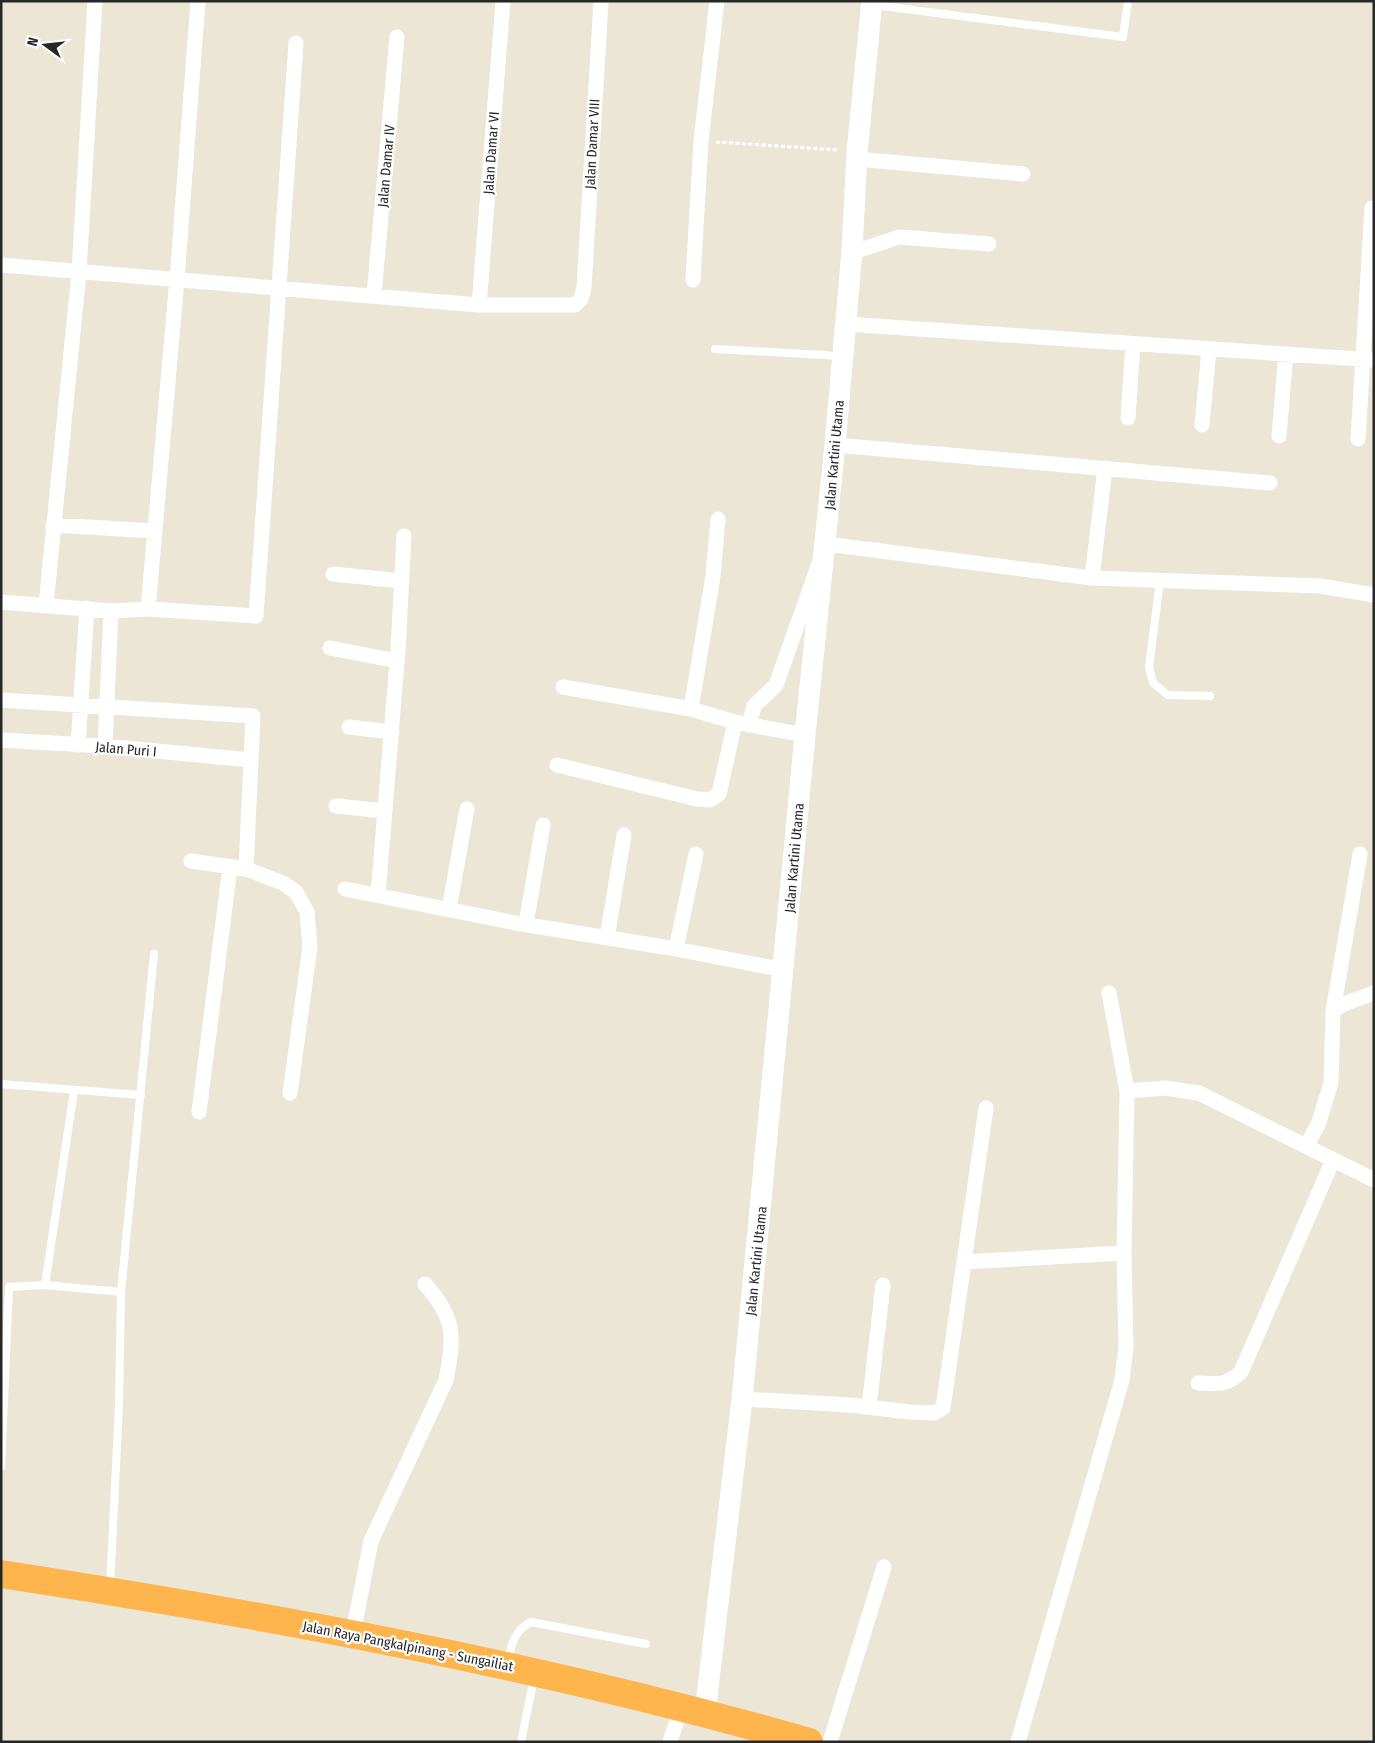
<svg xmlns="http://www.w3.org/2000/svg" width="1375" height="1743" viewBox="0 0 1375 1743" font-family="'Fira Sans Condensed',sans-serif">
<rect width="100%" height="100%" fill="#ece6d6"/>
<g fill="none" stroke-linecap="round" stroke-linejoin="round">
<path stroke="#fff" stroke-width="3" stroke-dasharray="4 2.5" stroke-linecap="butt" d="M716,142L839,150"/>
<path stroke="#fff" stroke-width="8" d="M874,5L1123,37L1128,1
M715,349L841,356
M1160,581L1149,667L1153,683L1168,695L1210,696
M1,1084L141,1095
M45,1285L74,1091
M121,1292L154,954
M1,1467L9,1287L45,1285L121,1292L119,1405L110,1587
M508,1661C512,1643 514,1631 531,1622L646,1644
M521,1742L534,1678"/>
<path stroke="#fff" stroke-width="15" d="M857,159L1023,174
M852,251L863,249L899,237L989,244
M1,265L479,305H575L581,299L584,288L601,1
M693,280L701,141L717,1
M374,295L397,37
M479,305L503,1
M846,324L1374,360
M1128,418L1133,344
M1202,425L1209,349
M1279,436L1286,354
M1358,439L1372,208
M835,445L1270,483
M53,525L155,531
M333,574L401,581
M1092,578L1105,468
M1,602L111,611L148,609L256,616L296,43
M46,605L79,272L95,1
M148,609L177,279L198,1
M330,648L397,661
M563,687L691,709L735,722
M1,700L253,716L246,869
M691,709L713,576L718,519
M749,725L754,706L776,685L826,544L1092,578L1320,586L1374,595
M349,727L392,732
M1,740L105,746L250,760
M78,745L87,608
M105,746L111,611
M557,765L697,799L710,800L719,794L735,722L805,735
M336,806L385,811
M191,861L246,869L283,883L296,892L307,912L310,947L290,1093
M345,889L516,923L676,949L784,970
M378,895L398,650L404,536
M449,909L467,809
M526,924L543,825
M607,938L624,835
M676,949L696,854
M1333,1011L1344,1004L1374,993
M1127,1091L1165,1088L1199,1093L1374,1180
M199,1112L230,867
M1306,1146L1318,1125L1331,1083L1333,1011L1360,854
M964,1262L1124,1253
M1198,1383C1218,1384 1226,1386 1241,1372L1333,1160
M742,1399L850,1405L909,1412L934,1413L943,1408L986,1108
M869,1407L883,1285
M353,1633L371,1541L446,1380C455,1336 455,1318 425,1284
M670,1742L681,1708
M830,1742L884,1567
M1018,1742L1122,1380L1126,1347L1124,1253L1127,1091L1109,993"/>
<path stroke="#fff" stroke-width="21" d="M705,1713L742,1399L805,735L835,445L852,251L857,152L872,1"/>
<path stroke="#ffb54e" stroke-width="28" d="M1,1574C273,1616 544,1666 809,1742"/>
</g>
<g text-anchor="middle" stroke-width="4.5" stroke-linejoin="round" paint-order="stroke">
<g font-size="14" fill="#272727" stroke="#fff">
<text transform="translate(592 144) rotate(-87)" y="5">Jalan Damar VIII</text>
<text transform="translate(491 153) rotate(-86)" y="5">Jalan Damar VI</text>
<text transform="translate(386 166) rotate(-85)" y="5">Jalan Damar IV</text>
<text transform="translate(834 455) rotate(-85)" y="5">Jalan Kartini Utama</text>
<text transform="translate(126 749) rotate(5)" y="5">Jalan Puri I</text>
<text transform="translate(794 858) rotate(-85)" y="5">Jalan Kartini Utama</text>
<text transform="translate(756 1261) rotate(-84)" y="5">Jalan Kartini Utama</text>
<text transform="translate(408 1646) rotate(11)" y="5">Jalan Raya Pangkalpinang - Sungailiat</text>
</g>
</g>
<rect width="1375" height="1743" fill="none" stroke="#272727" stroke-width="5"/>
<g transform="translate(45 45) rotate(285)" stroke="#ffffff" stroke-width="4" paint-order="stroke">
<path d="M0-4L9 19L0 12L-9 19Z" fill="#272727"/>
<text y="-8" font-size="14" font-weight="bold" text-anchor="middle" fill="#272727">N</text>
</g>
</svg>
